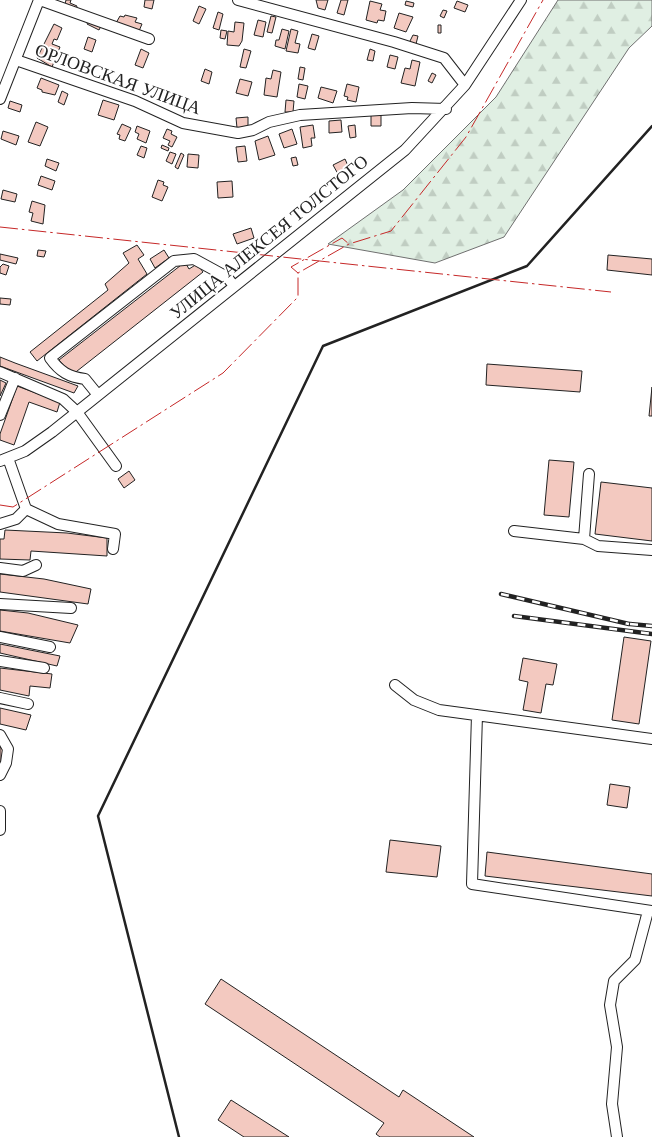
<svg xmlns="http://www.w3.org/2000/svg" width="652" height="1137" viewBox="0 0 652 1137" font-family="'Libre Baskerville',serif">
<defs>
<pattern id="forest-firs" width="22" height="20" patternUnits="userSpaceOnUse" patternTransform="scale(1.25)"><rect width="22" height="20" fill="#e0efe3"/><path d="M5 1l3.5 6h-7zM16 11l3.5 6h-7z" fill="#c0cdc2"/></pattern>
</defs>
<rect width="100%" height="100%" fill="#fff"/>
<path fill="url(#forest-firs)" stroke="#6f6f6f" d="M558,0H652V26L629,48L504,237L435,263L328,244L403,190L496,97Z"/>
<path fill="#f3c9c0" stroke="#222" d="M66,0H71L70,3L77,6L76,9L65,4Z
M145,0H154L152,9L144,7Z
M316,0H328L325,10L318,8Z
M341,0H348L344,15L337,13Z
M370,1L382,4L380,10L386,11L384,21L378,20L377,23L366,20Z
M406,1L414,3L413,7L405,5Z
M457,1L468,5L465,12L454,8Z
M199,6L206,9L199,24L193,21Z
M443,10L447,11L444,18L440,16Z
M218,12L223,14L219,30L213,28Z
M399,13L413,17L406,32L394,28Z
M125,15L137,18L135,22L142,24L139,31L116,23L120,16L124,17Z
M271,16L276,17L272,33L267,32Z
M89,20L101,26L99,30L87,24Z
M258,20L266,22L263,37L254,35Z
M235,22L244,23L242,41L239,46L227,45L228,31L234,32Z
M54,24L62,28L57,40L54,39L52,44L60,47L52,67L37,58Z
M438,25H441V33H438Z
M282,29L289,31L285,49L275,46L276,40H279Z
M291,29L298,31L295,43L300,44L298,53L286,51Z
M221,30L227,31L225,39L220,38Z
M312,34L319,36L315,50L308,48Z
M413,35L418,36L416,44L409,43Z
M88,37L96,40L92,52L84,49Z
M141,49L149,53L143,68L135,65Z
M244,49L251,51L246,68L240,67Z
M370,49L375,51L373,61L367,60Z
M390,55L398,57L395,69L387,67Z
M412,60L420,62L415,86L401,83L405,68L410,69Z
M300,67L305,68L303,80L298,79Z
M205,69L212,72L209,84L201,81Z
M273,70L281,72L277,97L264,95L266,78L271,79Z
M432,73L436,75L432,83L428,81Z
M41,78L59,85L55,95L42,92V90L37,88Z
M240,79L252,82L248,96L236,93Z
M299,84L308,86L305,99L297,97Z
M347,84L359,87L356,102L347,100L348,97L344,96Z
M321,87L337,91L333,103L318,98Z
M62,91L68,94L64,105L58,102Z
M103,100L119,105L114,120L98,115Z
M286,100L294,101L293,112H285Z
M10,101L22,105L20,112L8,108Z
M371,114H381V126H371Z
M248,117V128H237L236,118Z
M341,120L342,132L329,133V121Z
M36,122L48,127L40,146L28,142Z
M122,124L131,128L125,141L119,139L120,135L117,134Z
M313,125L315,138H311L312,146L303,148L300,127Z
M355,125L356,137L350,138L348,126Z
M137,126L150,131L146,143L137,139L139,134L135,132Z
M167,129L172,131L171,134L177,137L172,147L168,145L170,141L163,138Z
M292,129L297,144L284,148L279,134Z
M3,131L19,136L16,145L1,139Z
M268,136L275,155L259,160L255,141Z
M162,145L169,148L168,151L161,148Z
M141,146L147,148L144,158L137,155Z
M245,146L247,161L238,162L236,147Z
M170,152L176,154L172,164L166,161Z
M181,153L184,155L178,169L175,167Z
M188,154L199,155L198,168L187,167Z
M296,157L298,165L293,166L291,158Z
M47,159L59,163L56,171L45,166Z
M345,159L349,168L338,174L333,165Z
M41,176L55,181L52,190L38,185Z
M158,180L164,182L163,185L168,187L162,201L152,197Z
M232,181L233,197L218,198L217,182Z
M3,190L17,194L15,202L1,199Z
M32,201L45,205L43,224L31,221L33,213L29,212Z
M251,228L254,238L237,244L233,234Z
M277,229L280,235L276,237L273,230Z
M137,245L144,255L138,259L147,274L37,361L30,352L108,290L105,284L129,263L123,253Z
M38,250L46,251L44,257L37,256Z
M164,250L169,258L155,268L150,259Z
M0,254L18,258L16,264L0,260Z
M608,255L652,259V275L607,270Z
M185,262L189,269L197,264L203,272L72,375L59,360Z
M3,264L9,266L6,275L0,273V267Z
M0,298L11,299L10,305L0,304Z
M0,357L15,363L78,386L74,393L0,366Z
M487,364L582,371L580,392L486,385Z
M0,380L6,383L0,396Z
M17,386L60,402L57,412L29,402L14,445L0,440V434Z
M652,387V416H649Z
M549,460L574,462L569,517L544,515Z
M129,471L135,480L124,488L118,479Z
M601,482L652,488V541L595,534Z
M5,530L67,533L107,538V556L31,551L30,560L0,559V539H4Z
M0,574L44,579L91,589L88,604L0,592Z
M0,610L28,613L78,625L70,643L0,631Z
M624,637L651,641L639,724L612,720Z
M0,644L60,656L57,666L0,653Z
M523,658L557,664L553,685L546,684L541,713L523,710L528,682L519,680Z
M0,668L52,674L50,688L30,686L29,696L0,690Z
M0,708L31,715L26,730L0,724Z
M0,747L6,750L0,765Z
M610,784L630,787L627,808L607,805Z
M390,840L441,846L437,877L386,872Z
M487,852L652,874V896L485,876Z
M221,979L399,1097L403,1090L474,1137H380L376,1134L384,1123L205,1004Z
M231,1100L289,1137H244L218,1120Z"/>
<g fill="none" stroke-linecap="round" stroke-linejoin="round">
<defs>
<path id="minor" d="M40,0L149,39
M238,0L394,42L444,58L465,85
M16,60L135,101L183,123L238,133L253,130L269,122L300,115L412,108L446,109
M0,99L39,0
M0,372L63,399L77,412L116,466
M98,395L85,379C69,377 60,372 50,358L174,261L194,259L227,277L234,286
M0,415L15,378
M8,458L26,509L58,524L115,534L113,549
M0,461L25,451L52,432L405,150L465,85L521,0
M589,474L584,539L598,546L652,550
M0,524L16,519L26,509
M514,531L584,539
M0,568L23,571L36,565
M0,604L71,608
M0,637L50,647
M0,661L44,668
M395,685L414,700L439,710L652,739
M0,698L28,704
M477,715L472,884L652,911
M0,735L8,749L6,763L0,775
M0,811V830
M617,1137L612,1104L617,1047L610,1005L614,981L635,960L648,911"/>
</defs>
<use href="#minor" stroke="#222" stroke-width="12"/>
<use href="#minor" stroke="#fff" stroke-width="10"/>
<defs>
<path id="rail" d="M501,594L629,624
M514,616L652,634
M630,624L652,626"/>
</defs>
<use href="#rail" stroke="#222" stroke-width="4.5"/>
<use href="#rail" stroke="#fff" stroke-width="2.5" stroke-dasharray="8" stroke-linecap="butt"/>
<path stroke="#222" stroke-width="2.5" d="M179,1137L98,816L323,346L527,266L652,126"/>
<path stroke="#c62828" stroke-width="1" stroke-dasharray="18 4 2.5 4" stroke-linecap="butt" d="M0,227L611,292
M298,273L291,267L342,238L349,244
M0,505L13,507L223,373L298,297V273L349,244L391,231L466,137L543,0"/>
</g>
<g text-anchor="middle" stroke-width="4" stroke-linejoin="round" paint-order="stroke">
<g font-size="18" fill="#222" stroke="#fff">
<text transform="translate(118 79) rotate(20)" y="6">ОРЛОВСКАЯ УЛИЦА</text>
<text transform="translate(269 237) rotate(-39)" y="6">УЛИЦА АЛЕКСЕЯ ТОЛСТОГО</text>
</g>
</g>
</svg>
